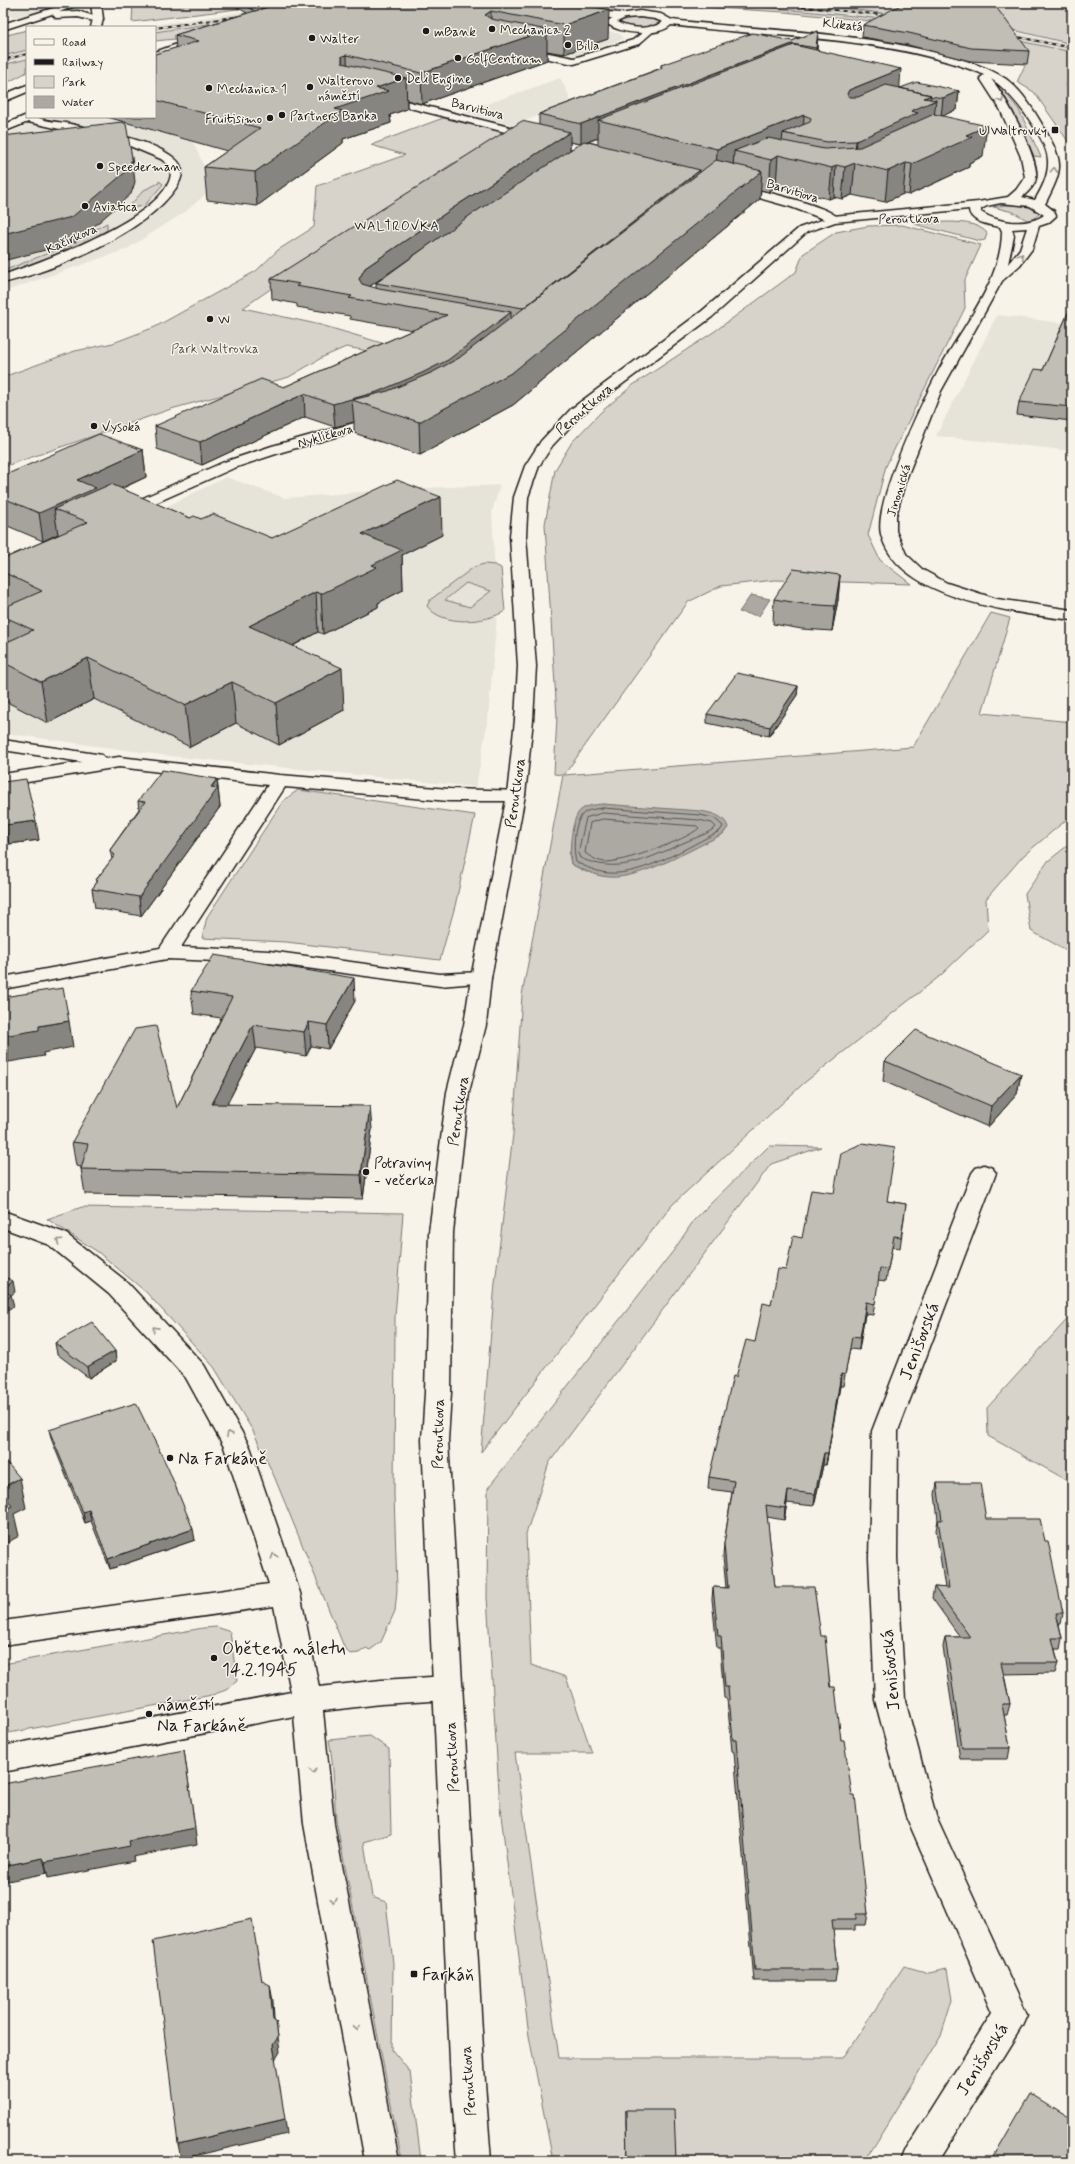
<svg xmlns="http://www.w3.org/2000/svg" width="1075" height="2164" viewBox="0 0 1075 2164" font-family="Mynerve,sans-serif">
<rect width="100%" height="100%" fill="#f7f3e8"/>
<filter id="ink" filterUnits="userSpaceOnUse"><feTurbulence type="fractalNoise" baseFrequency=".025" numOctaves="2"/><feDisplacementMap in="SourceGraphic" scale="8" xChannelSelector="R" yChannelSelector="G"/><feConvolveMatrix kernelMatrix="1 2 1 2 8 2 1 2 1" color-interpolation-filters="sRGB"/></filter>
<g filter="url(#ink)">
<path fill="#e6e3d9" d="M3,3H58L59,5L21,18L3,15Z
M323,3L155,32V27H139L254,10Z
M723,3H803L903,14L992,28L1071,44L1072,52L1019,41L894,20Z
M420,13L480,14L563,19L620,34L623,39L578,56L488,36L473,42L486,45L192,140L214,187L185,212L127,249L3,292V135L48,117H155V65L196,50L291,25L316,21Z
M27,50V59L3,65V56Z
M560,78L569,95V101L552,111L513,125L464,112Z
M997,315L1072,324V451L936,436Z
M226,477L285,498L399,489L500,485L492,512L497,616L488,719L476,787L169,756L3,733V576L145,517Z"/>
<path fill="#d7d3cb" stroke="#7a7874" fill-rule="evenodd" d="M133,3H287L132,22Z
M511,3H626L625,8L610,11Z
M668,3H723L894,20L889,23L784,12L667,5Z
M803,3H1072V44L1013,30Z
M641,17L654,18L660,23C650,30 628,30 620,22L629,18Z
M220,22L175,39L155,41V32Z
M27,30V50L3,56V36Z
M1019,41L1072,52V82L1066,84L1072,94V147L1034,92L1017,82L1025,65Z
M27,59V72L3,85V65Z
M1002,88L1019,110L1041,157L1034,156L1002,92Z
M443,118L514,135L450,165L243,308L321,325L473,370L346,347L323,357L289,377L171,409L3,467V377L75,351L113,343L155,327L256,271L278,250L314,227L317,186L405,155L371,145Z
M159,181L163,184L145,205L126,210L144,190L159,183Z
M1004,205C1014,205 1033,204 1039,214L1034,219L1027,220L1013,212L993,207Z
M945,222C959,222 977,222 987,233L985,240L980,241L914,224Z
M107,223V230C94,237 80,249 65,246Z
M902,225L981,245L964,282L965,308L886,466L868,535L880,560L911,584L775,580L721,586L688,602L564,775L913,747L991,613L1010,618L982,713L1072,722V815L1023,856L986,899L988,930L940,976L804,1083L672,1205L481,1452L495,1283L513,1134L522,995L563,775L554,774L557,717L545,524L555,470L572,442L601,412L633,385L715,331L796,272L803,254L836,232L868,226ZM603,804L616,806L728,827L723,834L650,868L586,872L571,864L569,853Z
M61,248L70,249L3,274V271Z
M484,564L495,565L501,568L505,611C486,623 442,627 427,606L430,600L474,567ZM466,583L491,591L470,607L445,600Z
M298,790L475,815L455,906L440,960L286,942L202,938L207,917L283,801Z
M1072,842V951L1064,949L1031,931L1025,894L1048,861Z
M769,1146L821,1147L771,1164L549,1463L526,1534L531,1665L566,1677L592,1753H515L559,2058H843L904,1966L929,1973L947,1969L952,2000L941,2036L864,2161H675L626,2120L627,2161H553L529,2036L500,1807L487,1597L488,1488L674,1250L694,1220Z
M82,1207L403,1213L395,1317L394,1494L397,1590L395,1611L381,1642L370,1650L366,1648L359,1653L350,1654L345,1649L274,1476L253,1431L214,1367L146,1292L98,1252L47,1219Z
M1072,1314V1483L988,1436L987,1408Z
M217,1627L230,1632L237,1681L226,1690L212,1695L3,1734V1664L203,1628Z
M370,1736L389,1749L391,1834L364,1842L372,1897L386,1902L393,1963L392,2050L410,2072L421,2161H402L336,1820C334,1793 334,1766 329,1740Z"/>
<path fill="#aca9a2" stroke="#72716c" d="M751,595L770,599L759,616L739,612Z
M602,804L701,811C711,813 724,815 728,827L723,834C694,848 640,880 609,877C595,876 583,870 571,864C569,853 571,817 581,810C587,805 595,805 602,804Z"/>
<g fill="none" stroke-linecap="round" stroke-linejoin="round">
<path stroke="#565452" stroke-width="1" d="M603,808L700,815L714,818L723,826L720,831C689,846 643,876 608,873C597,872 586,867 576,862C573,850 573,822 584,813C589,809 597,809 603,808Z
M603,813L699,820L712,823L716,827C706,835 694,838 683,843C647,859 619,875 580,858L578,853L586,818Z
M603,819L697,826L699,828C687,840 622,863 604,862C597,861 591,857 585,853L590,823Z"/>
<defs>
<path id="street" d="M69,3H83L59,12L78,11L103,19L98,22L78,17L56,18L52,14L3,30V24Z
M579,10L621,13L626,16L621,19L576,15L574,13Z
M651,26L656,29L639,44L574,64L519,53L514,50L519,47L574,58L633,40Z
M205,34L210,37L208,39L155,58V52Z
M378,94L609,152L610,154L605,157L374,99L373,97Z
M27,115V117H37C44,121 57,122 66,123C95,130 146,138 170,155C184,164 185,174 176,188C145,233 56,270 3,283V275C35,264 184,212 170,166L161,159L125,144L42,125L28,122L3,132V125Z
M731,184C750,188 829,205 839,219L833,222L829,221L791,207L727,189L725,187L727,185Z
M383,415L390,419L388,422L282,452L234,468L126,516H116L113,513L116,510L224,462L272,446Z
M3,740L96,754L102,755L105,759L119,757L280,775L449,789L523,791L525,795L523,799L516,801H449L285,787L181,947L269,951L440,974L481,972L488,974L491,978L488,982L440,986L269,963L167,959L3,989V977L160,948L268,785L119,767L3,786V774L82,762L3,750Z
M984,1165L992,1168L996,1173L898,1431L897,1558L905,1700L936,1816L1027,2015L1022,2026L938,2161H901L906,2149L992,2013L906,1816L875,1700L869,1558L872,1431L972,1173L976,1168Z
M3,1211L65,1233L127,1282L204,1365L250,1447L300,1593L319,1687L381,1680L448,1676L458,1679L463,1688L458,1697L448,1700L381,1704L323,1711L334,1824L399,2161H365L304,1824L294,1716L3,1772V1746L291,1692L274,1606L3,1645V1621L269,1584L224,1447L186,1378L109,1294L49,1245L3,1228Z"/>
<path id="secondary" d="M91,3H101L103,19L101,27H91L93,19Z
M640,11L661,14L672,20C762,31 853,31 941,54C963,60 987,66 1006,79C1022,91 1033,109 1043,126C1063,162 1065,166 1045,204L1054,211L1056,216L1048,223L1039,226L1032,249L1020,265L1002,281L941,391L905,482L896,516V531L906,554L923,570L947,583L997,599L1072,610V620C1017,613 897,600 881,534C873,501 929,385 948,354C970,317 1002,276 1002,231L1000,227C990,225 969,222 969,209L835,222L807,232L712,317L581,415L552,446L539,466L528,497L526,536L536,666L533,720L525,795L491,978L486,1025L469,1092L453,1232L451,1393L448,1440L485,2083L491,2161H457L451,2083L422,1440L425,1393L429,1232L447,1092L464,1025L471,978L507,795L515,720L518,666L510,536L514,497L525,466L541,441L571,409L702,311L799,228L833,216L978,202L1008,197L1016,190L1025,177L1021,157L1000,109L980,78L984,75L978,72C880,35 773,38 671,25C659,37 617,35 606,22L619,14ZM640,17L655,19L663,22C652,30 628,29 617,22L625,18ZM991,79C1010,90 1047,138 1048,160C1049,175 1042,188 1035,200L1022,197C1027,193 1035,186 1036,178C1040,160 1004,93 991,79ZM1001,203L1030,206L1044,215C1028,227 997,223 981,212V209L987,206ZM1027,228L1020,249L1008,264L1014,236L1012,229Z
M27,85V92L3,102V95Z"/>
</defs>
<use href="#street" stroke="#1c1c1c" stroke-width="3"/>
<use href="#secondary" stroke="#1c1c1c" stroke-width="3"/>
<use href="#street" fill="#f7f3e8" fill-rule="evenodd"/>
<use href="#secondary" fill="#f7f3e8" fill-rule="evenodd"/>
<defs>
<path id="rail" d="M766,3L893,16
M155,28L248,15
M1008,35L1072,48
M3,60L27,54"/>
</defs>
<use href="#rail" stroke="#1c1c1c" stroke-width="2"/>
<use href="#rail" stroke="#f7f3e8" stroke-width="1.5" stroke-dasharray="4" stroke-linecap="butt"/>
</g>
<path fill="#a5a39c" stroke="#1c1c1c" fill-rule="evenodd" d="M230,3H575L608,39L564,54L547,51V60L422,104L407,100V109L390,115L391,123L343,139V143L257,206L207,200L204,167L227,151L107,117H155V54L176,48L175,35L247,13Z
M863,25L1029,51L1027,64L970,61L908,45L862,37Z
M818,31L817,50L900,88L959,91L957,109L942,116L983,156L969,163V167L909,195L903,194L885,202L852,195L842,199L834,197L829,199L776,186L769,192L761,190L760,199L513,405L420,455L354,433V422L335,427L305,417L202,465L157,449L155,426L284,387L413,330L350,319V316L297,307V304L272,299L271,279L539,125V114L661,68V65L792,41ZM598,138V144L588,142ZM570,142L580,144L570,150ZM395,269L376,283V289L369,287Z
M1072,304V421L1017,415L1019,402L1043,370Z
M143,450L146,477L121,489L190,518L201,519L272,538L442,535L402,555L403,590L378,603V607L323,634L318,632L293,646L344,710L279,745L236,723L190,747L94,699L48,723L3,700V559L58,535V534L43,541L3,524V476Z
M840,575L838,600L832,631L802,629L773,624L774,599Z
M798,686L797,695L769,736L707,723V714Z
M217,779L220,807L141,916L95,908L92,889L96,884V880L112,859L110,850L139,809L138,801Z
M3,782L39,840L9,844L3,819Z
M191,991L355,1001L328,1049L311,1046L306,1056L256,1048L227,1104L372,1129L363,1199L85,1194L81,1169V1167L76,1166L72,1142L177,1108L221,1018L194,1014Z
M885,1061L1021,1074L1017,1094L988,1127L883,1081Z
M834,1193L906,1204L900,1248L892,1247L886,1281L878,1280L873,1315L865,1314L859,1350L850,1349L843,1386H840L826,1465H823L814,1506L787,1503L784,1520L767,1517L775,1587L821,1636L841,1740L868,1914L866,1925H855V1930H833L837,1970L835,1981H754L734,1752L732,1751L727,1699L724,1698L720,1648H717L712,1599L713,1587L726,1588L723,1556L724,1544L732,1492L708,1489L709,1477L736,1377L755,1342L771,1305L802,1238Z
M55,1343L115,1351L116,1361L89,1378L57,1354Z
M49,1430L195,1540L110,1569L91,1521L85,1523L52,1441Z
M937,1483L986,1519L1045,1541L1063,1613L1061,1624H1059L1062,1638L1060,1649H1055L1058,1663L1055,1673L1004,1674L1010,1704L1007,1715H1004L1010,1748L1008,1759H960L943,1647L945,1637H960L932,1598L934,1587L945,1588L936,1530L938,1520L935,1494Z
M626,2110L676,2161H627L626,2120Z"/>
<path fill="#86857f" stroke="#1c1c1c" d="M609,10L608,39L564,54V25Z
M491,11V40L485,15Z
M547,30V60L422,104L421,73Z
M818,31L817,50L814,67L816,48Z
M792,44L790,63L598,120V138L581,144V124Z
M347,55L348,86L344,93L342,56Z
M901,69L899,96L846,118L847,94L849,90Z
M406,78L407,109L390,115L391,123L343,139V143L257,206L255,172L335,109L376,88Z
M959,91L957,109L941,117L943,98Z
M931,95L930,103L936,100L933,128L855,163L852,195L842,199L845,167L854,163L856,141L911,111L924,98Z
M804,115L803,137L783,133L781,151H734L733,171L716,178L717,149Z
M987,126L983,156L969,163V167L909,195L912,164L966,135Z
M570,132V151L459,224L366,289L360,300L359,279L365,268L459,204Z
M778,155L776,186L769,192L771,160Z
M132,158L135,182L131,194L76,242L3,261V234Z
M906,163L903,194L885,202L888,171Z
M836,165L834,197L829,199L832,168Z
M700,170V184L523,323V308Z
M762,171L760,199L513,405L420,455L419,422Z
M511,312V333L448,382L352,400L354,422L335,427L333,404Z
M304,394L305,417L202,465L200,442Z
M143,450L146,477L98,499L54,509L58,534L43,541L39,513L77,480Z
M441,497L442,535L402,555L403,590L378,603V607L323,634L321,594L362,534Z
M840,575L838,600L832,631L835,606Z
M316,592L318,632L253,667L249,626Z
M88,658L94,699L48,723L41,682Z
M342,668L344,710L279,745L276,703Z
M232,682L236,723L190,747L185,705Z
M798,686L797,695L769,736L770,727Z
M217,779L220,807L141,916L139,897Z
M36,821L39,840L9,844L5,825Z
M354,978L355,1001L328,1049L327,1025Z
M69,1021L73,1047L43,1053L44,1056L3,1063V1036L39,1026Z
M309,1022L311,1046L306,1056L304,1032Z
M253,1025L256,1048L215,1127L212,1104Z
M1021,1074L1017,1094L988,1127L991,1106Z
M370,1106L372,1129L363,1199L361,1175Z
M13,1281L15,1292L5,1300L3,1289Z
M11,1295L14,1306L3,1314V1302Z
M866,1302L865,1314L859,1350L860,1338Z
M115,1351L116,1361L89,1378L87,1367Z
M841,1374L840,1386L826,1465L828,1453Z
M824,1453L823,1465L814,1506L815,1494Z
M20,1478L26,1508L14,1514L19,1536L3,1545V1487Z
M788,1491L787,1503L784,1520L785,1508Z
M89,1510L91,1521L85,1523L83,1512Z
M193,1529L195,1540L110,1569L108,1559Z
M184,1750L197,1844L133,1857L134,1861L48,1878L45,1862L129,1841Z
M43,1858L47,1873L3,1882V1866Z
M270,1985L273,2001L275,2036L273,2020Z
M276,2022L280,2052L275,2060L273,2045Z
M285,2119L287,2134L181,2159L178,2144Z"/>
<path fill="#c0beb5" stroke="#1c1c1c" d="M242,3H269V6L255,11Z
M277,3H575L609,10L564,25L491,11L485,15L491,19L547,30L421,73L347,55L342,56V63L406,78L376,88L389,91L335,109L342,111L255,172L204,167L260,128L155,100V54L199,41L175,35L278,4Z
M904,3H993L1029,51L971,48L909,33L863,25Z
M818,31L816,48L792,44L581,124L539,114L662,68L661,65L753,33L792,41Z
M794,45L901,69L849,90L847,94L849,97H858L886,85L931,95L924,98L936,100L911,111L918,113L856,141L827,142L783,133L810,122L811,118L804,115L717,149L598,120Z
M917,82L959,91L943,98L930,96L931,95L900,88Z
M934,114L987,126L966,135L972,137L912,164L906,163L888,171L855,163L845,167L836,165L832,168L778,155L771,160L734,151L768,138L824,149L860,147Z
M522,121L570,132L459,204L365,268L359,279L362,284L379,289L511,312L448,360L422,373L377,392L333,404L304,394L200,442L155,426L261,379L284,387L447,315L349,298L352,296L296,286L300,284L271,279Z
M122,122L126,124L132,158L128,170L72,217L3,234V136Z
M584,141L700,170L523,308L376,283L469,216Z
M716,160L762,171L513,372L419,422L352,400L388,391L433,372L459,358Z
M1072,304V407L1019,402L1035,369L1043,370Z
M99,434L143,450L77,480L96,488L39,513L3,498V476Z
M397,480L441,497L362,534L402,550L372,565L377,567L321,594L316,592L249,626L342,668L276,703L232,682L185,705L88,658L41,682L3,662V644L33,630L3,616V608L42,591L3,572V559L88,522L54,509L111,484L190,518L194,516L201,519L213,514L272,538Z
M793,569L840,575L835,606L804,604L774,599Z
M737,673L798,686L770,727L707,714Z
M162,770L217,779L211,787L218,788L139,897L92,889L98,881L96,880L115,855L110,850L145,802L138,801Z
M26,779L36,821L5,825L3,815V782Z
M214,955L354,978L327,1025L309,1022L304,1032L253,1025L212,1104L370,1106L361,1175L81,1169L88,1144L72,1142L135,1029L156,1026L177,1108L232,997L191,991Z
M63,988L69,1021L39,1026V1030L3,1036V997Z
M916,1030L1021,1074L991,1106L885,1061Z
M863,1143L895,1148L887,1201L906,1204L901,1237L894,1236L888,1269L880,1268L875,1304L866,1302L860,1338L852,1337L845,1375L841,1374L828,1453H824L815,1494L788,1491L785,1508L766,1505L775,1587H814L821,1636H825L830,1687H835L841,1740H844L852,1795H855L868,1914H856V1919H832L837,1970H755L736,1740H733L728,1687H725L721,1636H718L713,1587L728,1588L724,1544L734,1481L709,1477L733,1376L736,1377L746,1340L755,1342L763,1303L771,1305L778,1269L786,1270L793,1236L802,1238L811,1190L834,1193L841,1153Z
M3,1276L13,1281L3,1289Z
M3,1290L11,1295L3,1302Z
M92,1322L115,1351L87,1367L55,1343Z
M136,1403L168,1468L193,1529L108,1559L89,1510L83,1512L49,1430Z
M3,1458L20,1478L3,1487Z
M937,1483H980L986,1519H1040L1045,1541H1048L1063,1613H1056L1062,1638H1052L1058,1663H1001L1010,1704H1002L1010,1748H962L945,1637H970L934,1587L949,1588L938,1520H942Z
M3,1494L12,1506L3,1511Z
M184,1750L195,1828L129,1841L130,1846L45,1862L43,1858L3,1866V1784Z
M252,1919L262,1981L270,1985L273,2020L276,2022L278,2037L273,2045L285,2119L178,2144L153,1941Z
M1030,2094L1072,2120V2161H991Z
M626,2110H674L676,2161H627Z"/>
<defs><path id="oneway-chevron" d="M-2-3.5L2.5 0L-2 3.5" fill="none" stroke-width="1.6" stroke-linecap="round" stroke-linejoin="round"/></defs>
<g stroke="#94928c">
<use href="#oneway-chevron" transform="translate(1001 100) rotate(65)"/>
<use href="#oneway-chevron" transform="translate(1054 170) rotate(-87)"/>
<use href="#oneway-chevron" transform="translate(1021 256) rotate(-58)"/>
<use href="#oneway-chevron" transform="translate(59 1241) rotate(-146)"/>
<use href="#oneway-chevron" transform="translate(155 1329) rotate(-132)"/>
<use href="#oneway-chevron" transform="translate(229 1434) rotate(-119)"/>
<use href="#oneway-chevron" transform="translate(274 1556) rotate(-108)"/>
<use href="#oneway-chevron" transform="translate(313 1771) rotate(84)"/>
<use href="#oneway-chevron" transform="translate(333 1900) rotate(79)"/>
<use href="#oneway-chevron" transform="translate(357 2028) rotate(79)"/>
</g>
</g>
<g fill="#1c1c1c" stroke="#f7f3e8" stroke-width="1.5">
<circle cx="492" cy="29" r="4"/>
<circle cx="426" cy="31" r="4"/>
<circle cx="312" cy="38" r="4"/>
<circle cx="568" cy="45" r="4"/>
<circle cx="458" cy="58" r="4"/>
<circle cx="398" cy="78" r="4"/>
<circle cx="310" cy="87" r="4"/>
<circle cx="209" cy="88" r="4"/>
<circle cx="282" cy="115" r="4"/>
<circle cx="270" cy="118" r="4"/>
<rect x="1051" y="126" width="8" height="8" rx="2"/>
<circle cx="100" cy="166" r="4"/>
<circle cx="85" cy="206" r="4"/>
<circle cx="210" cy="319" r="4"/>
<circle cx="94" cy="426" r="4"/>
<circle cx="366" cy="1172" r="4"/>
<circle cx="170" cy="1458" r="4"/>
<circle cx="214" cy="1658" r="4"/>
<circle cx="149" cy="1714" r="4"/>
<rect x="410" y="1970" width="8" height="8" rx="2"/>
</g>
<g text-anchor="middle" stroke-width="3" stroke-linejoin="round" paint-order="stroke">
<g font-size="13" fill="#1c1c1c" stroke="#f7f3e8">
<text transform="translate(843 24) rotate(6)" y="5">Klikatá</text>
<text transform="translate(478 108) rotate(14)" y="5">Barvitiova</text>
<text transform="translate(793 190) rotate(17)" y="5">Barvitiova</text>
<text transform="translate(909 218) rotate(-1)" y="5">Peroutkova</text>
<text transform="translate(71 238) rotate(-24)" y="5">Kačírkova</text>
<text transform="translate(325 435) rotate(-16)" y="5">Nyklíčkova</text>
<text transform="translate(898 490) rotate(-73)" y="5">Jinonická</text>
</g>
<g font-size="13" fill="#1c1c1c" stroke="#f7f3e8" text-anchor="start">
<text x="500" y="34">Mechanica 2</text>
<text x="434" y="36">mBank</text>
<text x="320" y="43">Walter</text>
<text x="576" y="50">Billa</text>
<text x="466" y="63">GolfCentrum</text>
<text x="406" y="83">Deli Engine</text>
<text x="318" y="85">Walterovo<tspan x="318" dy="15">náměstí</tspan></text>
<text x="217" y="93">Mechanica 1</text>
<text x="290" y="120">Partners Banka</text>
<text x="262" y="123" text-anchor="end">Fruitisimo</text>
<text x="1047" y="135" text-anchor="end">U Waltrovky</text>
<text x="108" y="171">Speederman</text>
<text x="93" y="211">Aviatica</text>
<text x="218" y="324">W</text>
<text x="102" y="431">Vysoká</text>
</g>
<g font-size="13" letter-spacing="1" fill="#1c1c1c" stroke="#f7f3e8">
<text x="397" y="230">WALTROVKA</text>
</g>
<g font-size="13" fill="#545351" stroke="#f7f3e8">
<text x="215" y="353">Park Waltrovka</text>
</g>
<g font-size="15" fill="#1c1c1c" stroke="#f7f3e8">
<text transform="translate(584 409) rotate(-41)" y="5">Peroutkova</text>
<text transform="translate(515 793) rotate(-82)" y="5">Peroutkova</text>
<text transform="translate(458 1111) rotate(-81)" y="5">Peroutkova</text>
<text transform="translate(438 1434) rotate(-89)" y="5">Peroutkova</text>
<text transform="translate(452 1757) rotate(-93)" y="5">Peroutkova</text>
<text transform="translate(468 2081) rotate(-94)" y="5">Peroutkova</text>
</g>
<g font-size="15" fill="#1c1c1c" stroke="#f7f3e8" text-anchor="start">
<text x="374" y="1168">Potraviny<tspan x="374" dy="17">- večerka</tspan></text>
</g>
<g font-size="18" fill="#1c1c1c" stroke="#f7f3e8">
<text transform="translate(919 1341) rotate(-69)" y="6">Jenišovská</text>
<text transform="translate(890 1670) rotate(-95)" y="6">Jenišovská</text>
<text transform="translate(982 2059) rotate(-58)" y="6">Jenišovská</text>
</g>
<g font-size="18" fill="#1c1c1c" stroke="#f7f3e8" text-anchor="start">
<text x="178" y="1464">Na Farkáně</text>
<text x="222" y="1654">Obětem náletu<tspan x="222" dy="21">14.2.1945</tspan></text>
<text x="157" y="1710">náměstí<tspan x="157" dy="21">Na Farkáně</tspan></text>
<text x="422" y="1980">Farkáň</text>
</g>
</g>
<rect width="1075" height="2164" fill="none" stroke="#f7f3e8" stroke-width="16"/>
<rect x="8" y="8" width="1059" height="2148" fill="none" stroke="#1c1c1c" stroke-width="1.5" filter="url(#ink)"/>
<rect x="26" y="26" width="130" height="92" fill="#f7f3e8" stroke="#9f9d96"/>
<rect x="34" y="39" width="20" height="6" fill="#f7f3e8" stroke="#9f9d96"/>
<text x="62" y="46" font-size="12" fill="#1c1c1c">Road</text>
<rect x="34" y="59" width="20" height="6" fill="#1c1c1c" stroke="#9f9d96"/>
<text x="62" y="66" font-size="12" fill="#1c1c1c">Railway</text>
<rect x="34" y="76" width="20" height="12" fill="#d7d3cb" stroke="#9f9d96"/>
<text x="62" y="86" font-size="12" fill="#1c1c1c">Park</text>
<rect x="34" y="96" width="20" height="12" fill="#aca9a2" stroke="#9f9d96"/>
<text x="62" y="106" font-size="12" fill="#1c1c1c">Water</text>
</svg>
